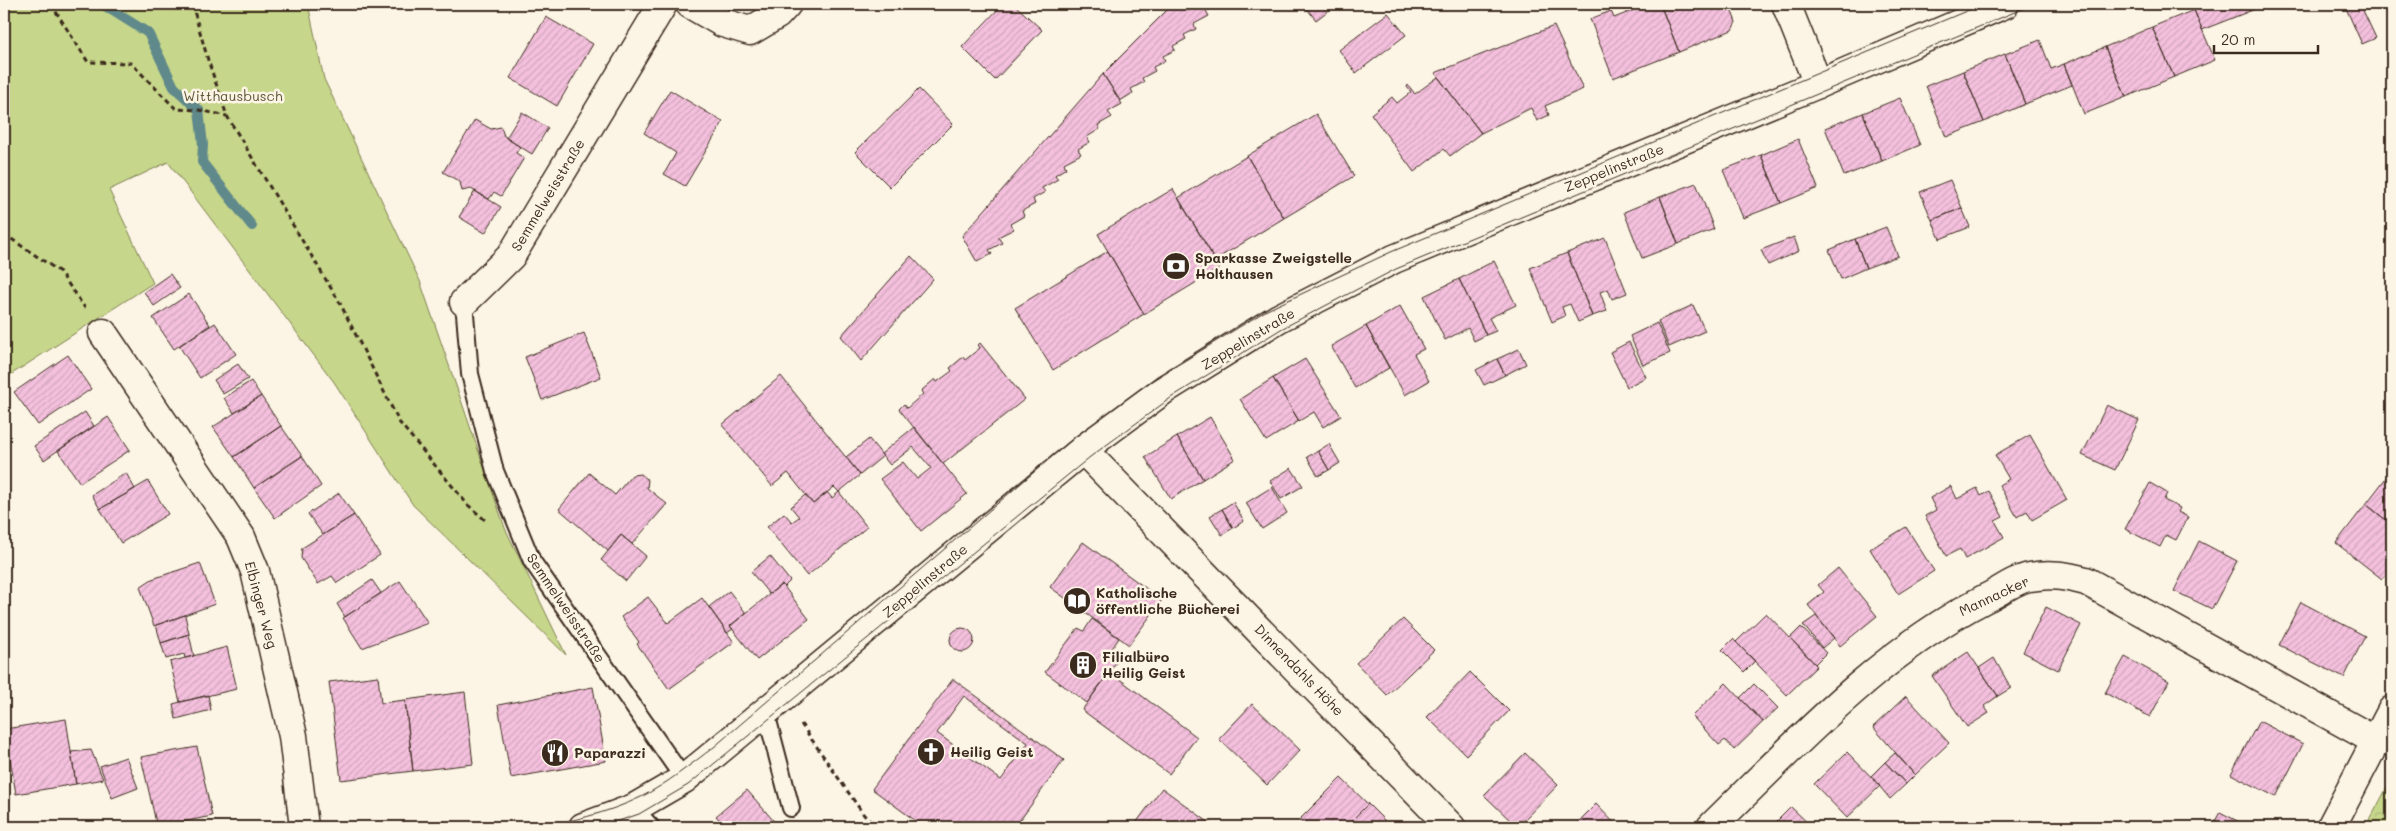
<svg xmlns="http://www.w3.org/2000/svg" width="2396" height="831" viewBox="0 0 2396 831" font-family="Mali,sans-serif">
<defs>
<pattern id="forest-crowns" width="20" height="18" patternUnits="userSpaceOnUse" patternTransform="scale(1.25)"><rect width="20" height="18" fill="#c6d68a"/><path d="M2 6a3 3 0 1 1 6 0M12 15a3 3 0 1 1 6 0" fill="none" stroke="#abb877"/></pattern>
<pattern id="building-hatch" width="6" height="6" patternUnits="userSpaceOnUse" patternTransform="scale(1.25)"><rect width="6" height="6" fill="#f4c0dd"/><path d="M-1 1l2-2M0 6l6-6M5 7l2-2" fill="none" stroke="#d2a5bd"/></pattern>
</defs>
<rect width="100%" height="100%" fill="#fcf5e5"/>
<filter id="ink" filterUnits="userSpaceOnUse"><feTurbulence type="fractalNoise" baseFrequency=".02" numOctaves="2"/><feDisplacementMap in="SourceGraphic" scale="10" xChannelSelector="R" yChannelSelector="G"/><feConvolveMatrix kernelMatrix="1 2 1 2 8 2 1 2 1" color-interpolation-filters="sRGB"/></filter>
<g filter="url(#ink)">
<path fill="url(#forest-crowns)" stroke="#808054" d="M2392,778V827H2366Z"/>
<path fill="#c6d68a" stroke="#808054" d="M4,4H308L324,79L420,281L505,528L566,655L413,505L334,382L168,162L109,190L153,283L4,379Z"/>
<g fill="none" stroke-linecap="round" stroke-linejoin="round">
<path stroke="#60898b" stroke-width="10" d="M102,4L148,33L174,87L199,110L203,145L202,162L252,226"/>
</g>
<path fill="url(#building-hatch)" stroke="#3b2a1e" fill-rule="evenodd" d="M1003,4H1014L1042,30L995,80L962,47Z
M1173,4L1218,5L1206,11L1209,16L1194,24L1196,29L1184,35L1186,39L1173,46L1175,50L1163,56L1165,61L1153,67L1155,71L1142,78L1144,82L1131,89L1133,93L1120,101L1103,74Z
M1303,4H1337L1316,20Z
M1649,4H1660L1679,52L1613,78L1590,19L1611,11L1614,18Z
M1660,4H1729L1736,22L1732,30L1679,52Z
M1934,4H1951L1936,10Z
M2205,4H2247L2250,11L2202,30L2194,10Z
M2247,4H2268L2250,11Z
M2349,4H2360L2376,38L2362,44L2345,6Z
M2194,10L2215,60L2174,77L2152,27Z
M1388,13L1406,35L1356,73L1339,50Z
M546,17L593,44L557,106L510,78Z
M1554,26L1583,89L1545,106L1549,115L1537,121L1531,108L1481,133L1435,73Z
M2152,27L2174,77L2126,97L2105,47Z
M2040,40L2051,69L2064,64L2072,85L2025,104L2005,54Z
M2105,47L2126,97L2084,114L2064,64Z
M2005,54L2025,104L1984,122L1963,71Z
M1963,71L1984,122L1946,137L1926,86Z
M1103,74L1122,104L1108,112L1112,117L1098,125L1100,129L1087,137L1090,142L1078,149L1081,154L1064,163L1066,168L1055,175L1058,179L1042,188L1045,192L1033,199L1035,204L1022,211L1024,216L1010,224L1014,229L998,237L1002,243L989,250L992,254L977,262L962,236Z
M1438,77L1481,133L1450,156L1444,149L1414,172L1371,114L1392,97L1397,103L1411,92L1407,87L1408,85L1415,94Z
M919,89L953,124L890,187L855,152Z
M670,90L723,122L685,186L664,174L676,153L644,133Z
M1900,98L1920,145L1882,161L1863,113Z
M522,112L548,128L532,154L506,138Z
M1863,113L1882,161L1844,176L1825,128Z
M1316,114L1354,176L1284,218L1247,156Z
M475,120L491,129L501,127L504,136L520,147L516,153L524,158L501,196L494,192L489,199L471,189L462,191L460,182L443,172Z
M1798,139L1818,188L1781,203L1761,155Z
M1761,155L1781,203L1743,218L1723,170Z
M1247,156L1284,218L1215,260L1178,198Z
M1950,180L1962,208L1932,220L1920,192Z
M1696,183L1714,229L1678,244L1660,197Z
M1173,189L1220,268L1144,314L1098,234Z
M475,191L501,207L485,233L459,217Z
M1660,197L1678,244L1642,258L1624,212Z
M1962,208L1970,227L1940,239L1932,220Z
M1886,227L1898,256L1866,268L1855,239Z
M1794,237L1799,251L1768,265L1761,250Z
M1605,238L1627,293L1612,299L1608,289L1600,292L1607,311L1592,316L1567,253Z
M1855,239L1866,268L1841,279L1829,250Z
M1108,251L1144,314L1053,370L1015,308Z
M1567,253L1592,316L1578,322L1570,304L1562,307L1565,316L1552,322L1530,268Z
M911,256L933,279L861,361L841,336Z
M1494,261L1516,305L1489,318L1496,331L1486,335L1459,279Z
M170,274L180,288L154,306L144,292Z
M1459,279L1486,335L1474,341L1468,328L1445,340L1424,296Z
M189,294L210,325L174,349L153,318Z
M1693,305L1705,331L1669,347L1658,321Z
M1400,306L1424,349L1414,354L1429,381L1405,395L1366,326Z
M215,323L236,354L200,378L179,346Z
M1657,323L1670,353L1643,365L1630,336Z
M1366,326L1389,368L1355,388L1331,346Z
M584,333L601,377L542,400L525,357Z
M1629,342L1646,377L1627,387L1610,352Z
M980,343L1025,399L943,464L899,409L904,404L907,408L923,394L921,391L935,379L937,382L952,371L950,368L963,357L965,360L980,348L978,345Z
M1519,349L1526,364L1505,375L1497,359Z
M68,355L91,389L38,425L14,392Z
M1305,359L1341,416L1323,427L1314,412L1299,421L1273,378Z
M1497,359L1505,375L1484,385L1476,370Z
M238,364L248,379L223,394L214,380Z
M781,376L860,475L839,492L834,487L813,504L788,473L772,486L722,425Z
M1273,378L1299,421L1266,441L1240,399Z
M251,381L261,396L234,413L224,398Z
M261,396L281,426L234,457L213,427Z
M2107,405L2139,420L2115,470L2082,455Z
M85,412L94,426L44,460L34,446Z
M108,417L130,450L80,483L58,451Z
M1210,417L1235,459L1203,479L1177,437Z
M281,426L302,456L254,488L234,457Z
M914,427L967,494L921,531L880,479L903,462L917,479L931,468L913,447L890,465L881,454Z
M2030,435L2067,500L2032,520L2027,511L2017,517L1999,485L2009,479L1995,455Z
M1177,437L1203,479L1171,499L1145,457Z
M869,439L883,456L860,475L846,457Z
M1329,444L1340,463L1329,470L1318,451Z
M1318,451L1329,470L1318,476L1307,457Z
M302,456L321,486L275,518L254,488Z
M1291,468L1303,486L1281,499L1270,481Z
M2392,470V525L2366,504Z
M126,473L135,489L100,509L92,495Z
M589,473L615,495L632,475L641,474L648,480L647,488L667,504L632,544L621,535L608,551L559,509Z
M148,481L168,514L121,543L100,509Z
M2150,483L2167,493L2164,500L2180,508L2178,512L2188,517L2176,540L2166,535L2160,547L2125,529Z
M1951,486L1957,499L1977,488L1981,496L1989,491L2003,517L1995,521L2004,537L1965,559L1960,549L1946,556L1925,516L1936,510L1930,498Z
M1272,487L1287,513L1262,529L1246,503Z
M827,492L832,498L839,492L867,527L807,576L767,527L784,513L792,522L799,517L791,507L805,495L813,504Z
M339,493L354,515L323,535L308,514Z
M1233,502L1244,521L1233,528L1222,509Z
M2366,504L2392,525V566L2382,579L2336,543Z
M1222,509L1233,528L1222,535L1210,516Z
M354,515L380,555L337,583L332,576L318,584L301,558L302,548Z
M1906,527L1934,571L1898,594L1870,549Z
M621,535L646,556L626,581L601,560Z
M2199,541L2237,561L2212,609L2174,591Z
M1083,542L1162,600L1129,645L1050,587Z
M770,556L790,581L784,587L782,584L769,594L751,572Z
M200,563L215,604L154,626L140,587L152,579Z
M1838,568L1877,616L1840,646L1808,605L1824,592L1818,585Z
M372,580L381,593L345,617L337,604Z
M400,581L428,623L362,648L343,618Z
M782,584L809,619L757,660L730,626Z
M729,591L746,613L730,626L733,629L727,633L709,607Z
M648,597L668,623L702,598L734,642L669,689L637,644L639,642L621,617Z
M2301,602L2365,636L2344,678L2279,645Z
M2046,607L2081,625L2058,670L2023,652Z
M1766,613L1817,666L1787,695L1736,642Z
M185,615L189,634L161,643L156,625Z
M1816,616L1834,638L1822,648L1803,625Z
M1092,619L1119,638L1111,650L1120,657L1087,703L1045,672L1078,628L1084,631Z
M1403,619L1434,650L1387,695L1356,663Z
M1801,627L1826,653L1815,664L1790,638Z
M950 640a12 12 0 1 1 24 0a12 12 0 1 1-24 0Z
M189,634L194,656L185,658L184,654L166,659L161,643Z
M1733,639L1755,661L1744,672L1722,650Z
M227,647L237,689L180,702L170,662Z
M1968,652L1998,696L1984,706L1989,713L1967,727L1932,676Z
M2125,657L2169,681L2150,717L2105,693Z
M1994,658L2011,688L1998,696L1979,668Z
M1110,672L1197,737L1169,774L1082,710Z
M1470,672L1509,711L1466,755L1427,717Z
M378,676L381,703L405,700L413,771L341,780L329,682Z
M953,679L1064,760L1015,827H924L872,789ZM964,696L1028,743L1001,780L937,733Z
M1726,683L1763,722L1734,750L1725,740L1719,745L1692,716Z
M1754,684L1778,708L1763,722L1740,698Z
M593,687L606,761L511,778L498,705Z
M465,692L473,764L413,771L405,700Z
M208,695L211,710L176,719L173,704Z
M1906,696L1949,743L1915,775L1873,727Z
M1252,704L1300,750L1267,785L1219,739Z
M66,719L76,784L16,794L5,729Z
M2259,721L2303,744L2276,797L2231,774Z
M197,747L212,816L157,827L141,757Z
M91,750L103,779L76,784L71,752Z
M1847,752L1880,786L1847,818L1814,784Z
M1525,753L1558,785L1517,827L1484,795Z
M1895,753L1915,775L1906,784L1885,762Z
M126,757L138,788L112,798L100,766Z
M1885,762L1906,784L1890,799L1871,776Z
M1341,778L1368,804L1345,827H1307L1299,820Z
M1162,788L1211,824L1208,827H1133Z
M747,790L779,827H726L716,816Z
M1368,804L1391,827H1345Z
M1596,804L1618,827H1573Z
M1791,807L1812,827H1771Z
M2220,812L2249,827H2212Z"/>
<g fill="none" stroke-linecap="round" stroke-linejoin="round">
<defs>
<path id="lane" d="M464,302L470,374L495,471L532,561L684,779
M766,713L791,808
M634,808L651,827"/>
<path id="street" d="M690,4L723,23L750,31L777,15L787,4
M1786,4L1818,84
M464,302L511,256L663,4
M103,333L241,537L255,571L293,736L304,827
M1085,448L1090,457L1451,827
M1711,827C1796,744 1879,653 1986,598C1999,592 2016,579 2030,577C2050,573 2067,576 2086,581L2376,741
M2331,827L2392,710"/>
<path id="secondary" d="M583,827L634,808L684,779L1085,448L1165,389L1279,318L1394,259L1818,84L2005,4"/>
</defs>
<use href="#lane" stroke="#3b2a1e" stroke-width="20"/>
<use href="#street" stroke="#3b2a1e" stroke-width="31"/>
<use href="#secondary" stroke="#3b2a1e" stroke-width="31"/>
<path stroke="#3b2a1e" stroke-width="3" stroke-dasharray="5 4" stroke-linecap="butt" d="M51,4L88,62L131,63L176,109L199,110L227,116
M192,4L208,60L227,116L340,303L399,422L468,505L485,520
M4,234L60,272L85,308
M801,724L864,815L876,827
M2370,823L2383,827"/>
<use href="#lane" stroke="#fcf5e5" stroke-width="16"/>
<use href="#street" stroke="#fcf5e5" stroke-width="28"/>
<use href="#secondary" stroke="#fcf5e5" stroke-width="28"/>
<path stroke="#3b2a1e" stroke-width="1" d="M531,827C568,823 608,813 641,797C667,784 691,764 714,747L1076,436L1150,382L1267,310L1391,252L1983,4
M601,827L639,814L688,785L1090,457L1172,397L1281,329L1396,269L2034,4"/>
</g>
</g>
<defs>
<symbol id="bank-disc" viewBox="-11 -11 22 22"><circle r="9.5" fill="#3b2a1e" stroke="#fcf5e5"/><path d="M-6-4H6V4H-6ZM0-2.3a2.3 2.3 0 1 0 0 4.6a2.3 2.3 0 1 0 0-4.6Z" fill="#fff"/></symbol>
<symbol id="library-disc" viewBox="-11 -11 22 22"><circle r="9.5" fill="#3b2a1e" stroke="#fcf5e5"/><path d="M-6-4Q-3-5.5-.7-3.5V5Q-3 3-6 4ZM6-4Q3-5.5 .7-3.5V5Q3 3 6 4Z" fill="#fff"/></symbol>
<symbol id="building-disc" viewBox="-11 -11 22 22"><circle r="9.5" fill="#3b2a1e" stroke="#fcf5e5"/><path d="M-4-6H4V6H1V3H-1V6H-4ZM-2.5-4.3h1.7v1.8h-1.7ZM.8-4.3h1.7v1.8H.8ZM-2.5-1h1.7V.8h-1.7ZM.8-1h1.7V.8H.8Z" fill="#fff"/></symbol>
<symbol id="church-disc" viewBox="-11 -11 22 22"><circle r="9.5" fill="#3b2a1e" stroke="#fcf5e5"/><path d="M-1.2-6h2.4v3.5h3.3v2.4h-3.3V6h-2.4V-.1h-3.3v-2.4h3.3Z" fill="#fff"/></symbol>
<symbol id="restaurant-disc" viewBox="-11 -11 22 22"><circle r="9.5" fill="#3b2a1e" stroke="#fcf5e5"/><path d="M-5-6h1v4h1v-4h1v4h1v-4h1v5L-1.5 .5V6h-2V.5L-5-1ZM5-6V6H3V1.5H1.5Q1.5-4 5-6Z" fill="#fff"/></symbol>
</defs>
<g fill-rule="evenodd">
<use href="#bank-disc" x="1160" y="250" width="32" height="32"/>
<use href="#library-disc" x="1061" y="585" width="32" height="32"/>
<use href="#building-disc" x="1067" y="649" width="32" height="32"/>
<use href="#church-disc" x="915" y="736" width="32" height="32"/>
<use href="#restaurant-disc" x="539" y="737" width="32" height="32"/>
</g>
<g text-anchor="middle" stroke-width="5" stroke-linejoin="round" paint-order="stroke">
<g font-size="14" fill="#5e5539" stroke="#fcf5e5">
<text x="233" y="101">Witthausbusch</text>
</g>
<g font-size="14" fill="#3b2a1e" stroke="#fcf5e5">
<text transform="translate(1614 168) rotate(-22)" y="5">Zeppelinstraße</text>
<text transform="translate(548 195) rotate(-59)" y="5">Semmelweisstraße</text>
<text transform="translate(1248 339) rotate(-31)" y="5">Zeppelinstraße</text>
<text transform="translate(925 581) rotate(-40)" y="5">Zeppelinstraße</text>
<text transform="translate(1994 596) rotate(-25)" y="5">Mannacker</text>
<text transform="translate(261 605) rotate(75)" y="5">Elbinger Weg</text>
<text transform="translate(566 608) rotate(56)" y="5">Semmelweisstraße</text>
<text transform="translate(1299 670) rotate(46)" y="5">Dinnendahls Höhe</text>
</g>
<g font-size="14" font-weight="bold" fill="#3b2a1e" stroke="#fcf5e5" text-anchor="start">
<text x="1195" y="263">Sparkasse Zweigstelle<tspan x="1195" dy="16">Holthausen</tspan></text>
<text x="1096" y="598">Katholische<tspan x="1096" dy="16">öffentliche Bücherei</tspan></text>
<text x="1102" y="662">Filialbüro<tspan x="1102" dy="16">Heilig Geist</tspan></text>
<text x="950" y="757">Heilig Geist</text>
<text x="574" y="758">Paparazzi</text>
</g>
</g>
<rect width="2396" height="831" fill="none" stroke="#fcf5e5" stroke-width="20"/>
<rect x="10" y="10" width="2376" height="811" fill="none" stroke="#3b2a1e" stroke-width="2" filter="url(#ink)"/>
<path d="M2214 45v8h104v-8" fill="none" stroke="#3b2a1e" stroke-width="2.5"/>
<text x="2221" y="45" font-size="15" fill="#3b2a1e" stroke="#fcf5e5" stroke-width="4" paint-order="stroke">20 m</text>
</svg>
